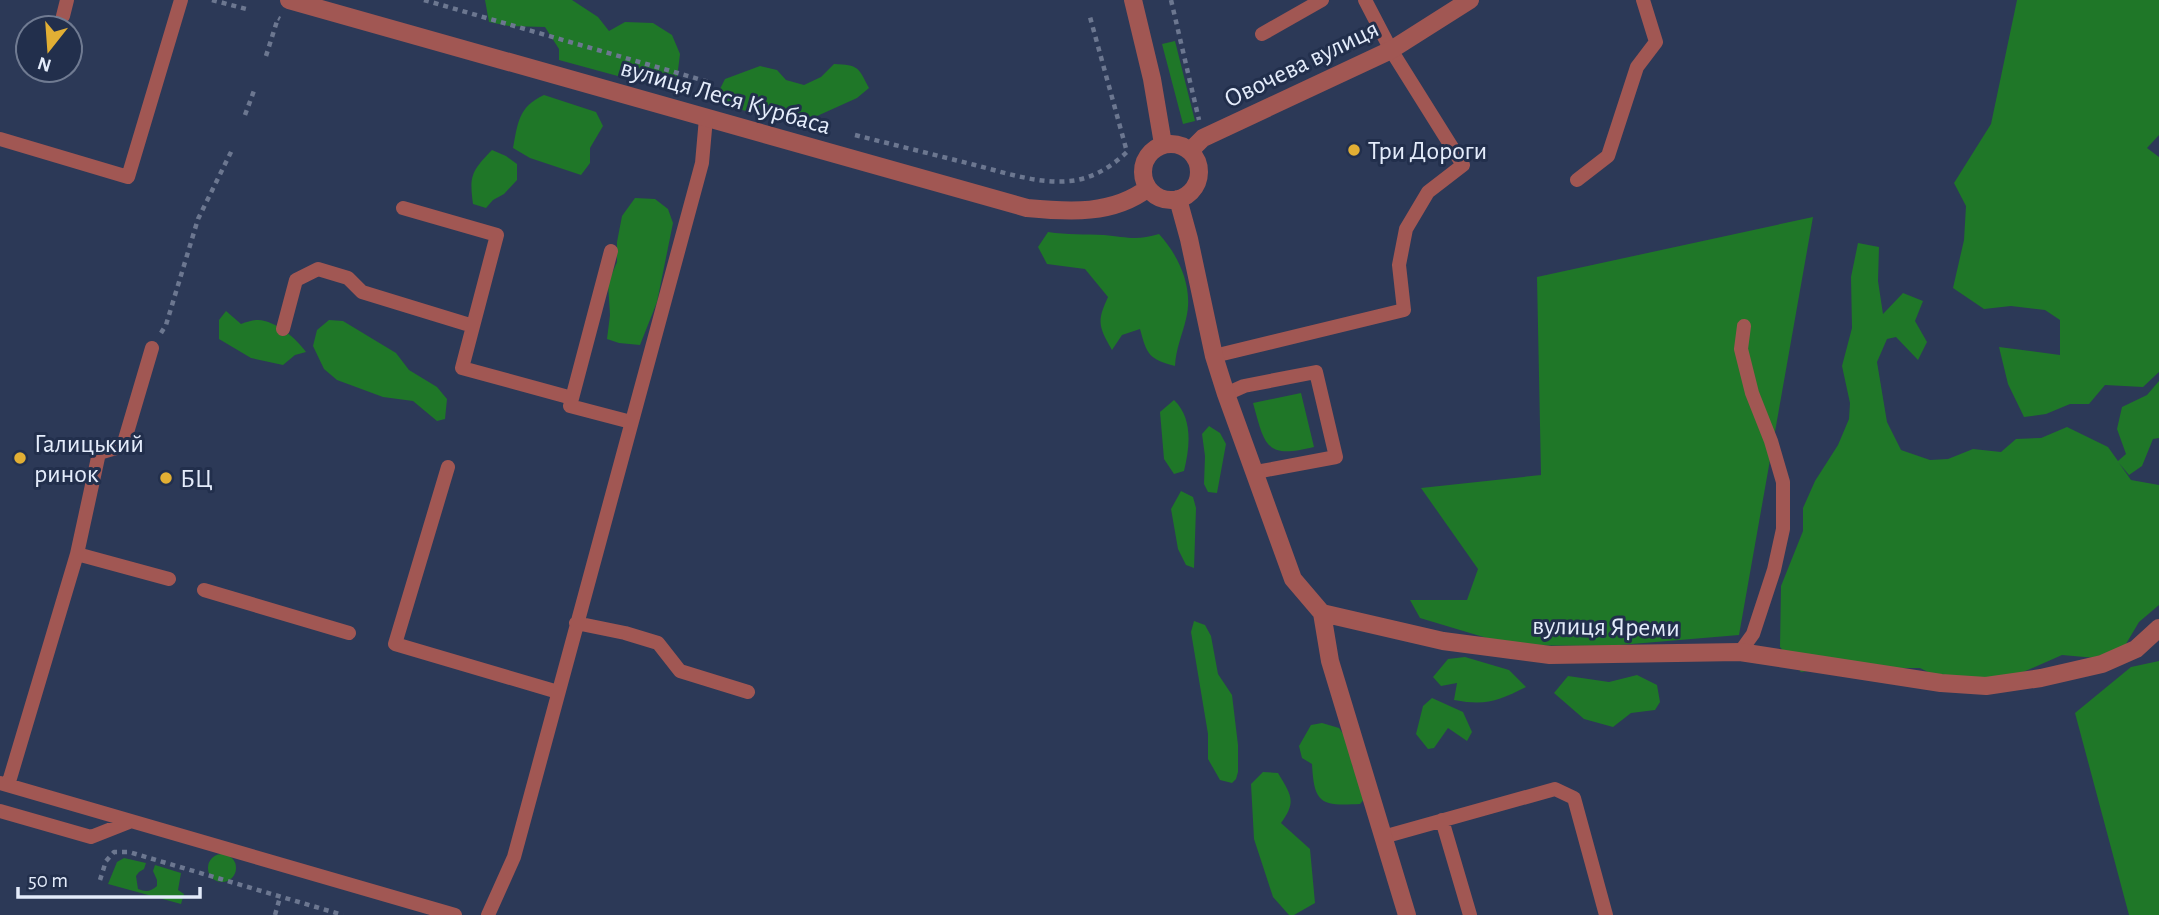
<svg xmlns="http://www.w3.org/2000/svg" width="2159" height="915" viewBox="0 0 2159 915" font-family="'Alegreya Sans',sans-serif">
<rect width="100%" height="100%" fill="#2c3957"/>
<path fill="#1f7728" d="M485,0H572L598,17L609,31L625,22L653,23L672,35L680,54L677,78L658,87L559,60V49L545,27L509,26L489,22Z
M2017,0H2159V135L2147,148L2159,157V372L2143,387L2105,385L2089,404H2070L2046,414L2024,417L2008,384L1999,347L2060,355V320L2045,310L2011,306L1984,309L1953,288L1964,240L1966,206L1954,183L1991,124Z
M1175,41L1195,121L1183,124L1162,44Z
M834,64C859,65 858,67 869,88L857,98L806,121L789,113L751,112L733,108L717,95L725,79L760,66L777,70L786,80L804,85L821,77Z
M544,95L596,112L603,126L590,148V163L581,175L530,158L513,148C518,123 518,107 544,95Z
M492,150L506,156L517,164V180L504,194L493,200L486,208L473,204C469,175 472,171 492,150Z
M635,198L655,199L668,209L673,223L657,302L640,345L619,343L607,339L610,315L608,283L617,262V242L622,216Z
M1813,217L1739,635L1608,646L1510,645L1420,618L1410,600H1467L1478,569L1421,488L1541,475L1537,277Z
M1048,232C1067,235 1085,234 1104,235C1126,237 1137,241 1159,234C1179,256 1194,288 1186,319C1182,336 1176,348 1175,366C1149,359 1147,355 1140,329L1122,335L1112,350C1098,326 1097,321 1108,297L1085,269L1047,264L1038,247Z
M1858,243L1879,247L1878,281L1883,314L1903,293L1923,301L1915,321L1927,342L1918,360L1896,337L1887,339L1877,362L1887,422L1901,450L1930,460L1948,459L1973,449L2001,452L2016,439L2041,438L2067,427L2108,447L2118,461L2126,454L2117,429L2122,407L2147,395L2159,381V438L2153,439L2142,466L2129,475L2119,463L2131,480L2159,485V605L2139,622L2120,654L2096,658L2062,655L2021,673L1961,689L1920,668H1827L1801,672L1780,647L1781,586L1803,531V508L1815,481L1838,445L1849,419L1850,403L1842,366L1852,328L1851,277Z
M226,311L241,324C247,322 253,320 258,320C276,321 296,338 306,352L295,355L283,365L251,358L219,339V320Z
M329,320L343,321L396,353L409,370L437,387L447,399L445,419L437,421L413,401L383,397L337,380L324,369L313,346L317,330Z
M1301,393L1314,447C1265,459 1265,446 1253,403Z
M1174,400C1193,418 1190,447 1184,471L1174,474L1164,459L1160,412Z
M1209,426L1220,433L1226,444L1217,493L1208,492L1204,484L1205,456L1202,434Z
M1181,491L1193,497L1196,508L1194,568L1186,565L1178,549L1171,509Z
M1194,621L1205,625L1211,636L1218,674L1232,695L1238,745V772L1236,779L1232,783L1220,780L1208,759V734L1191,632Z
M1465,657L1509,670L1526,687C1498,701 1486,706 1454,700L1457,683L1441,686L1433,677L1448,659Z
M2159,661V915H2129L2075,713L2131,667Z
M1637,675L1657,685L1660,702L1655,710L1631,713L1613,727L1584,719L1554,693L1568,676L1609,682Z
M1432,698L1463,712L1472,732L1467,741L1448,728L1434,748L1428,749L1416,734L1423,706Z
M1322,723L1339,728L1359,756L1352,765L1367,796L1360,804C1321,806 1314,804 1312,764L1302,758L1299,746L1311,725Z
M1263,772L1278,773C1291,795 1297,801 1281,823L1310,849L1315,903L1294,915H1289L1273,897L1254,839L1251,784Z
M208 868a14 14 0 1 1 28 0a14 14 0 1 1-28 0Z
M124,858L146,863L144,869L139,872L136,876L138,889C146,892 150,892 157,886V880L153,871L155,865L181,873L178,890L184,894L181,904L108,884L117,862Z"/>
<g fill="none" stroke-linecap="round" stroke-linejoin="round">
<path stroke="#6c7790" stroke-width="4.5" stroke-dasharray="5 5" stroke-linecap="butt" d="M212,0L250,10
M424,0L709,82
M1171,0L1199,120
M266,56L278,18L280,19
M245,115L255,88
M855,135C895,145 935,155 975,165C1006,173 1038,184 1070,181C1092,179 1111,167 1127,152L1090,17
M161,333L166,325L198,219L233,148
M100,880L106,861L114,852H129L343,915
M275,915L280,897"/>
<path stroke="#a15753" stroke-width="14" d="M63,16L67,0
M1262,34L1322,0
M0,139L128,177L181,0
M1577,180L1608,156L1637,67L1656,42L1643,0
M403,208L497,235L462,368L572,398
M611,251L570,406L631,422
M283,329L296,280L318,269L348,278L362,292L473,326
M1214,356L1404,310L1399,265L1406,229L1428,192L1463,165L1391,50L1365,0
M1226,394L1244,386L1316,372L1336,457L1256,472
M448,467L395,644L558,692
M77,554L169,579
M204,590L349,633
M576,623L625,633L658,643L680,671L748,692
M1740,652L1753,634L1774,570L1783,529V482L1771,441L1752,393L1741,349L1744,326
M0,783L455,915
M8,785L77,554L99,453L123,446L152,348
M0,811L91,837L129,822
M1442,820L1470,915
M1383,837L1555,789L1574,798L1606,915
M488,915L514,857L702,163L706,118"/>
<path stroke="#a15753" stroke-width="18" d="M289,0L1027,208C1069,212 1113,215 1148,188
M1133,0L1152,79L1163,144
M1143 172a28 28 0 1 1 56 0a28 28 0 1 1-56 0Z
M1190,151L1203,138L1391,50L1470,0
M1178,199L1189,239L1214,356L1226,394L1293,579L1322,613L1443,641L1550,655L1740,652L1941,683L1986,686L2041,678L2102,664L2136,649L2159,628
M1322,613L1330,661L1407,915"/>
</g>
<g fill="#e2af34" stroke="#222f4c" stroke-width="2.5">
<circle cx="1354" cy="150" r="7"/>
<circle cx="20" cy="458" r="7"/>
<circle cx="166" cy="478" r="7"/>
</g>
<g text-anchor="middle" stroke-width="6" stroke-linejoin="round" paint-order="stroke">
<g font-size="26" fill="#e4ecfb" stroke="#222f4c">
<text transform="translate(1301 63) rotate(-26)" y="9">Овочева вулиця</text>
<text transform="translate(726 96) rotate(16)" y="9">вулиця Леся Курбаса</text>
<text transform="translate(1606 626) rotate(1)" y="9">вулиця Яреми</text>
</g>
<g font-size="26" fill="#e4ecfb" stroke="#222f4c" text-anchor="start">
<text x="1368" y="159">Три Дороги</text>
<text x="34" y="452">Галицький<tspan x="34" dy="30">ринок</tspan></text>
<text x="180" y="487">БЦ</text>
</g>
</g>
<g transform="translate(49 49) rotate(197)"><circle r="33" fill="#222f4c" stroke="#707b92" stroke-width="2"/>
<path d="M0-5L12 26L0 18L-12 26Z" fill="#e2af34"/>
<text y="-10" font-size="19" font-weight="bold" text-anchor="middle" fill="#e4ecfb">N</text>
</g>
<path d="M18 887v10h182v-10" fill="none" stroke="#e4ecfb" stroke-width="3.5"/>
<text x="28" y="887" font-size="21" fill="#e4ecfb" stroke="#222f4c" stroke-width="5" paint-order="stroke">50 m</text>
</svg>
